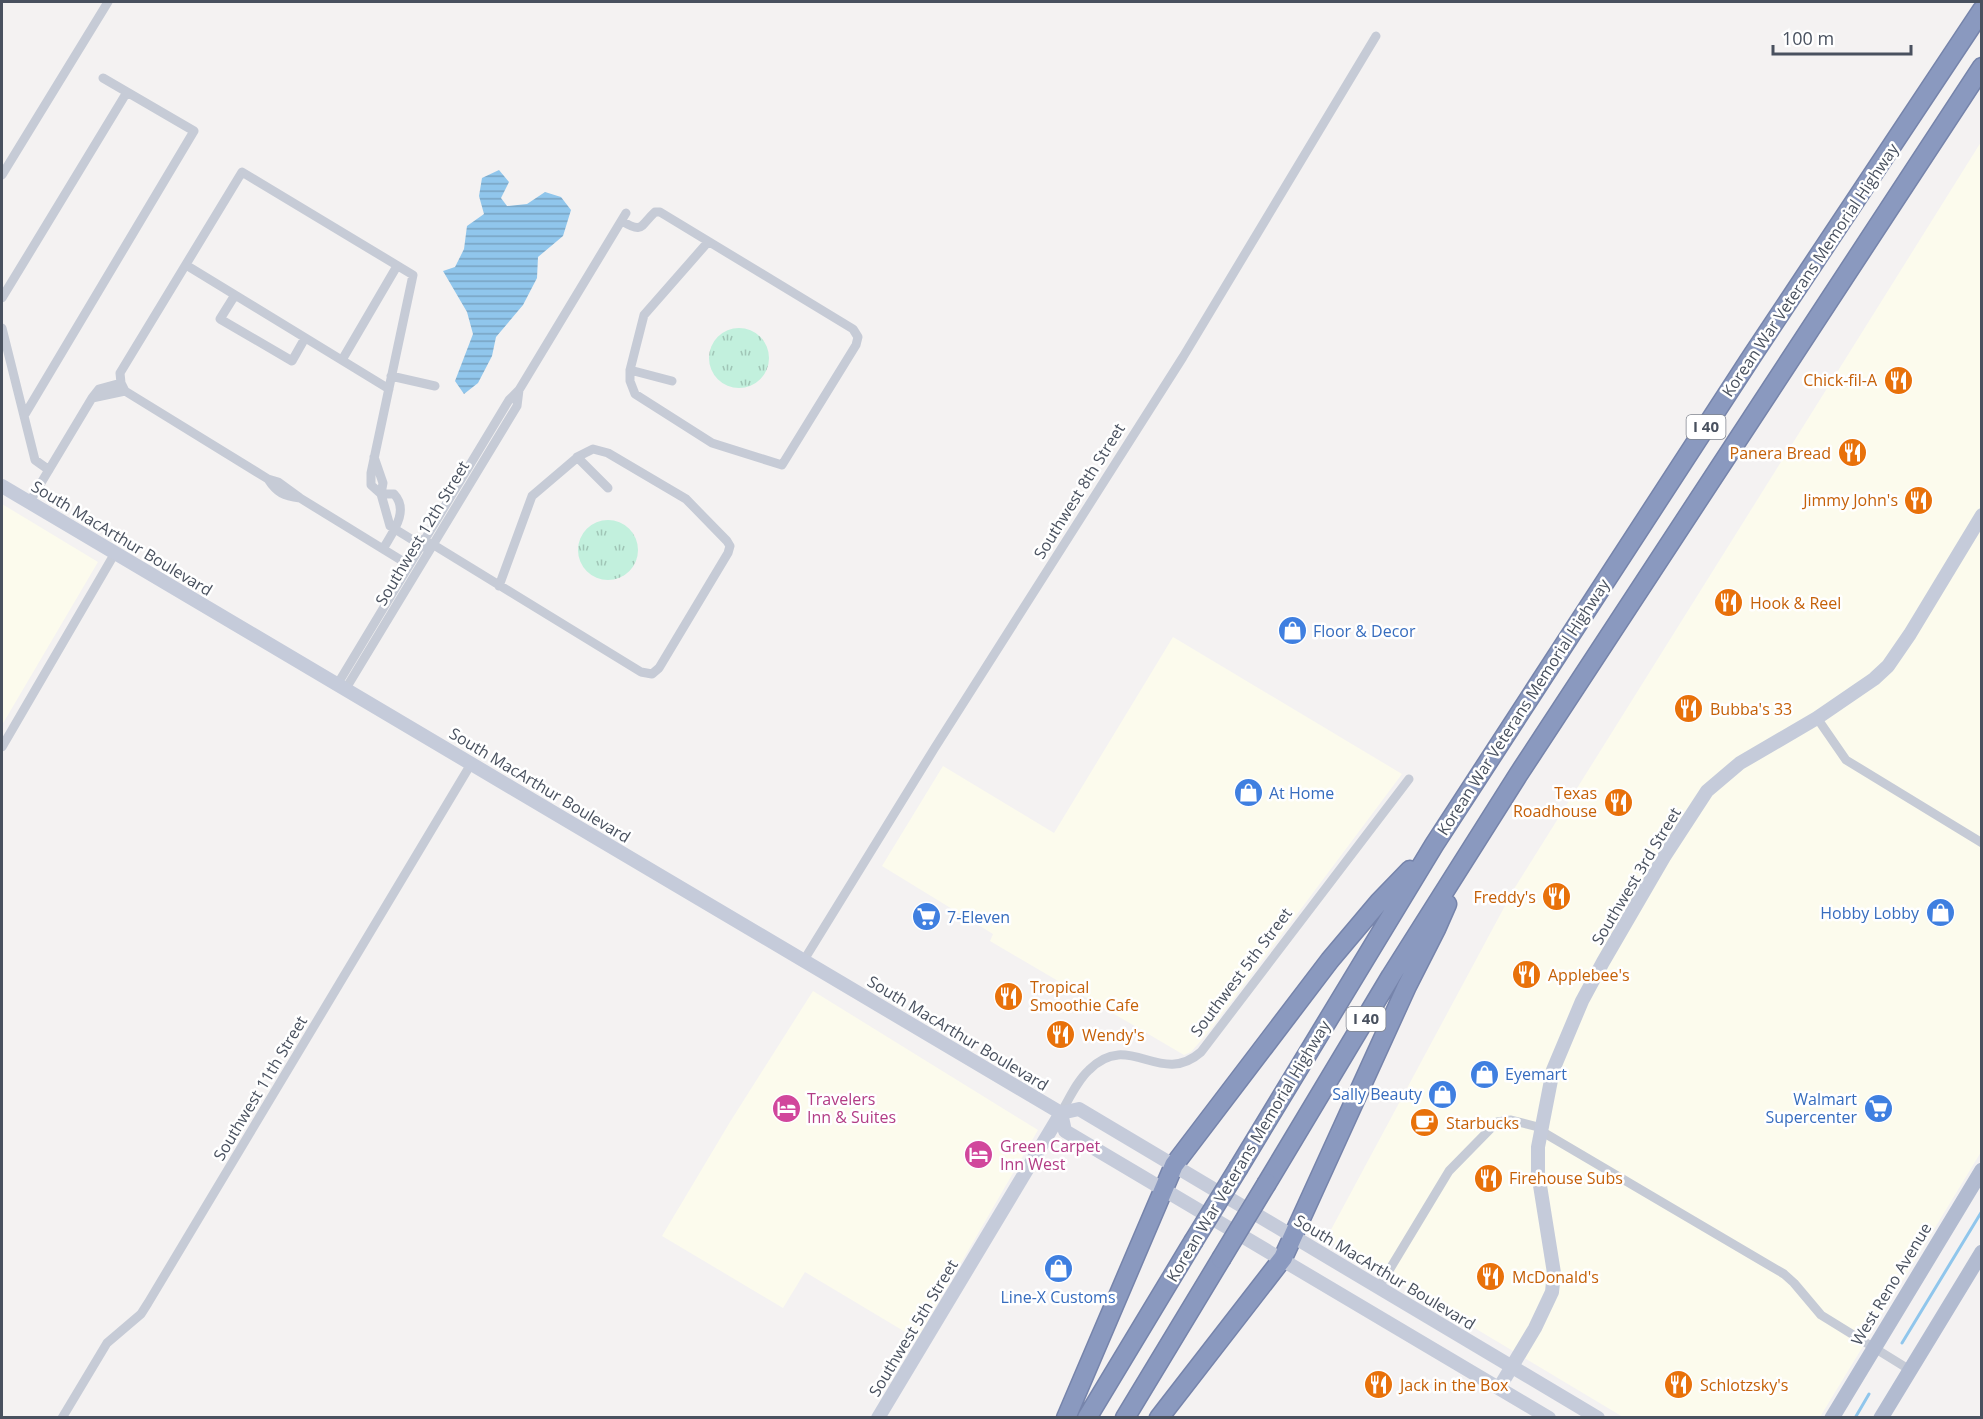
<svg xmlns="http://www.w3.org/2000/svg" width="1983" height="1419" viewBox="0 0 1983 1419" font-family="'Open Sans',sans-serif">
<defs>
<pattern id="grass-tufts" width="24" height="20" patternUnits="userSpaceOnUse" patternTransform="scale(1.5)"><rect width="24" height="20" fill="#c2f0dd"/><path d="M3 7l-1-3M5 7V3M7 7l1-3M15 17l-1-3M17 17v-4M19 17l1-3" fill="none" stroke="#a0c5b6"/></pattern>
<pattern id="water-rules" width="6" height="5" patternUnits="userSpaceOnUse" patternTransform="scale(1.5)"><rect width="6" height="5" fill="#90c6ec"/><path d="M0 2.5h6" fill="none" stroke="#78a3c2"/></pattern>
</defs>
<rect width="100%" height="100%" fill="#f4f2f2"/>
<path fill="#fcfbed" d="M1981,142V1152L1820,1417H1623L1326,1239L1514,889Z
M2,504L98,562L2,725Z
M1173,637L1402,774L1211,1029L1191,1052L1184,1055L990,941L993,934L882,866L943,766L1054,833Z
M813,991L1038,1130L917,1339L805,1272L783,1308L662,1236L730,1122Z"/>
<path fill="url(#grass-tufts)" d="M709 358a30 30 0 1 1 60 0a30 30 0 1 1-60 0Z
M578 550a30 30 0 1 1 60 0a30 30 0 1 1-60 0Z"/>
<path fill="url(#water-rules)" d="M499,170L509,182L501,198L507,206L527,204L545,192L561,197L571,210L563,236L538,257L537,278L523,305L496,337L492,356L478,383L464,394L455,381L473,334L467,312L443,271L455,267L464,249L467,226L484,214L479,196L482,178Z"/>
<g fill="none" stroke-linecap="round" stroke-linejoin="round">
<path stroke="#90c6ec" stroke-width="3" d="M1902,1343L1982,1211
M1855,1418L1869,1394"/>
<defs>
<path id="highway" d="M1239,1167L1434,845L1752,356L1982,10
M1267,1183L1391,976L1518,775L1982,67
M1066,1418L1174,1165L1330,960L1379,902L1410,870
M1087,1418L1193,1242
M1125,1418L1221,1259
M1159,1418L1283,1258L1407,986L1436,929L1447,904"/>
</defs>
<use href="#highway" stroke="#7684ab" stroke-width="21"/>
<path stroke="#c6cbd6" stroke-width="9" d="M103,78L127,92
M2,175L108,2
M622,221C643,234 640,226 655,212H660L853,329L858,337L856,345L782,465L712,443L635,394L630,381V370L644,315L708,242
M186,265L389,389
M235,295L220,319L292,361L305,338
M2,298L127,92L194,131L24,416
M2,328L35,460L49,470
M342,360L397,266
M630,370L672,381
M391,376L435,386
M92,398L125,391
M374,457L383,483L381,494L390,526L424,547
M577,457L608,488
M268,479C277,493 284,496 300,498
M29,503L92,398L99,389L121,383
M424,539L641,672L652,674L659,668L728,553L730,546L727,541L686,499L608,453L593,449L579,456L532,496L499,586
M383,549C392,533 410,511 394,494H381L371,485V473L413,275L242,172L120,373L121,383L125,391L268,479L278,482L300,498L409,565
M337,685L509,400L519,390L626,213
M345,690L517,406L519,390
M1817,718L1846,760L1982,843
M2,747L115,553
M804,960L934,749L1183,357L1376,36
M1061,1113C1069,1099 1077,1081 1089,1070C1129,1029 1160,1088 1201,1052L1409,779
M1541,1131L1784,1274L1794,1283L1821,1315L1910,1370
M1379,1287L1449,1171L1497,1122L1511,1120L1542,1128
M62,1418L107,1343L141,1314L148,1303L471,764"/>
<path stroke="#c5cbda" stroke-width="14" d="M2,486L1061,1113L1079,1109L1598,1418
M1061,1113L1065,1131L1549,1418
M1499,1388L1535,1328L1552,1292L1554,1273L1538,1173V1147L1553,1070L1582,1001L1603,962L1664,857L1707,791L1740,763L1817,718L1874,679L1888,666L1910,634L1982,515
M878,1418L1061,1113"/>
<path stroke="#b2bbd0" stroke-width="15" d="M1832,1418L1982,1170
M1881,1418L1982,1252"/>
<use href="#highway" stroke="#8a99bf" stroke-width="18"/>
<defs>
<path id="highway-bridge" d="M1193,1242L1239,1167
M1221,1259L1267,1183"/>
</defs>
<use href="#highway-bridge" stroke="#7684ab" stroke-width="21" stroke-linecap="butt"/>
<use href="#highway-bridge" stroke="#8a99bf" stroke-width="18"/>
</g>
<defs>
<symbol id="restaurant-disc" viewBox="-11 -11 22 22"><circle r="9.5" fill="#e8710a" stroke="#fff"/><path d="M-5-6h1v4h1v-4h1v4h1v-4h1v5L-1.5 .5V6h-2V.5L-5-1ZM5-6V6H3V1.5H1.5Q1.5-4 5-6Z" fill="#fff"/></symbol>
<symbol id="shop-disc" viewBox="-11 -11 22 22"><circle r="9.5" fill="#3f7fe0" stroke="#fff"/><path d="M-5-2.5h2.3a2.7 3.5 0 0 1 5.4 0H5L5.5 6h-11ZM-1.5-2.5h3a1.5 2.3 0 0 0-3 0Z" fill="#fff"/></symbol>
<symbol id="supermarket-disc" viewBox="-11 -11 22 22"><circle r="9.5" fill="#3f7fe0" stroke="#fff"/><path d="M-6-5.5h2.5l.6 2H6L4.5 2H-2.5L-4.4-4H-6ZM-1.5 3.2a1.3 1.3 0 1 0 .1 0ZM3 3.2a1.3 1.3 0 1 0 .1 0Z" fill="#fff"/></symbol>
<symbol id="hotel-disc" viewBox="-11 -11 22 22"><circle r="9.5" fill="#d1479c" stroke="#fff"/><path d="M-6-4.5h1.5V1H6V5H4.5V3h-9V5H-6ZM-4 0a1.8 1.8 0 1 1 3.6 0ZM.5 0V-2.5h3Q6-2.5 6 0Z" fill="#fff"/></symbol>
<symbol id="cafe-disc" viewBox="-11 -11 22 22"><circle r="9.5" fill="#e8710a" stroke="#fff"/><path d="M-5.5-4.5H6V0H3Q3 3.5 0 3.5H-2.5Q-5.5 3.5-5.5 0ZM3-3.2v2h1.7v-2ZM-6 4.5H4V6H-6Z" fill="#fff"/></symbol>
</defs>
<g fill-rule="evenodd">
<use href="#restaurant-disc" x="1882" y="364" width="33" height="33"/>
<use href="#restaurant-disc" x="1836" y="436" width="33" height="33"/>
<use href="#restaurant-disc" x="1902" y="484" width="33" height="33"/>
<use href="#restaurant-disc" x="1712" y="586" width="33" height="33"/>
<use href="#shop-disc" x="1276" y="614" width="33" height="33"/>
<use href="#restaurant-disc" x="1672" y="692" width="33" height="33"/>
<use href="#shop-disc" x="1232" y="776" width="33" height="33"/>
<use href="#restaurant-disc" x="1602" y="786" width="33" height="33"/>
<use href="#restaurant-disc" x="1540" y="880" width="33" height="33"/>
<use href="#shop-disc" x="1924" y="896" width="33" height="33"/>
<use href="#supermarket-disc" x="910" y="900" width="33" height="33"/>
<use href="#restaurant-disc" x="1510" y="958" width="33" height="33"/>
<use href="#restaurant-disc" x="992" y="980" width="33" height="33"/>
<use href="#restaurant-disc" x="1044" y="1018" width="33" height="33"/>
<use href="#shop-disc" x="1468" y="1058" width="33" height="33"/>
<use href="#shop-disc" x="1426" y="1078" width="33" height="33"/>
<use href="#hotel-disc" x="770" y="1092" width="33" height="33"/>
<use href="#supermarket-disc" x="1862" y="1092" width="33" height="33"/>
<use href="#cafe-disc" x="1408" y="1106" width="33" height="33"/>
<use href="#hotel-disc" x="962" y="1138" width="33" height="33"/>
<use href="#restaurant-disc" x="1472" y="1162" width="33" height="33"/>
<use href="#shop-disc" x="1042" y="1252" width="33" height="33"/>
<use href="#restaurant-disc" x="1474" y="1260" width="33" height="33"/>
<use href="#restaurant-disc" x="1362" y="1368" width="33" height="33"/>
<use href="#restaurant-disc" x="1662" y="1368" width="33" height="33"/>
</g>
<g text-anchor="middle" stroke-width="5" stroke-linejoin="round" paint-order="stroke">
<g fill="#fff" stroke="#80858f" stroke-width="1.5">
<rect x="1686.5" y="415" width="39" height="24" rx="4.5"/>
<rect x="1346.5" y="1007" width="39" height="24" rx="4.5"/>
</g>
<g font-size="15" font-weight="bold" fill="#49515f">
<text x="1706" y="432">I 40</text>
<text x="1366" y="1024">I 40</text>
</g>
<g font-size="16" fill="#49515f" stroke="#fff">
<text transform="translate(1810 270) rotate(-56)" y="6">Korean War Veterans Memorial Highway</text>
<text transform="translate(1079 491) rotate(-58)" y="6">Southwest 8th Street</text>
<text transform="translate(422 533) rotate(-59)" y="6">Southwest 12th Street</text>
<text transform="translate(122 538) rotate(31)" y="6">South MacArthur Boulevard</text>
<text transform="translate(1523 707) rotate(-57)" y="6">Korean War Veterans Memorial Highway</text>
<text transform="translate(540 785) rotate(31)" y="6">South MacArthur Boulevard</text>
<text transform="translate(1636 876) rotate(-59)" y="6">Southwest 3rd Street</text>
<text transform="translate(1241 972) rotate(-53)" y="6">Southwest 5th Street</text>
<text transform="translate(958 1033) rotate(31)" y="6">South MacArthur Boulevard</text>
<text transform="translate(260 1088) rotate(-59)" y="6">Southwest 11th Street</text>
<text transform="translate(1248 1151) rotate(-59)" y="6">Korean War Veterans Memorial Highway</text>
<text transform="translate(1385 1272) rotate(31)" y="6">South MacArthur Boulevard</text>
<text transform="translate(1891 1284) rotate(-59)" y="6">West Reno Avenue</text>
<text transform="translate(913 1328) rotate(-59)" y="6">Southwest 5th Street</text>
</g>
<g font-size="16" fill="#c56008" stroke="#fff" text-anchor="start">
<text x="1877" y="386" text-anchor="end">Chick-fil-A</text>
<text x="1831" y="459" text-anchor="end">Panera Bread</text>
<text x="1898" y="506" text-anchor="end">Jimmy John's</text>
<text x="1750" y="609">Hook &amp; Reel</text>
<text x="1710" y="715">Bubba's 33</text>
<text x="1597" y="799" text-anchor="end">Texas<tspan x="1597" dy="18">Roadhouse</tspan></text>
<text x="1536" y="903" text-anchor="end">Freddy's</text>
<text x="1548" y="981">Applebee's</text>
<text x="1030" y="993">Tropical<tspan x="1030" dy="18">Smoothie Cafe</tspan></text>
<text x="1082" y="1041">Wendy's</text>
<text x="1446" y="1129">Starbucks</text>
<text x="1509" y="1184">Firehouse Subs</text>
<text x="1512" y="1283">McDonald's</text>
<text x="1400" y="1391">Jack in the Box</text>
<text x="1700" y="1391">Schlotzsky's</text>
</g>
<g font-size="16" fill="#366cbe" stroke="#fff" text-anchor="start">
<text x="1313" y="637">Floor &amp; Decor</text>
<text x="1269" y="799">At Home</text>
<text x="1919" y="919" text-anchor="end">Hobby Lobby</text>
<text x="947" y="923">7-Eleven</text>
<text x="1505" y="1080">Eyemart</text>
<text x="1422" y="1100" text-anchor="end">Sally Beauty</text>
<text x="1857" y="1105" text-anchor="end">Walmart<tspan x="1857" dy="18">Supercenter</tspan></text>
<text x="1058" y="1303" text-anchor="middle">Line-X Customs</text>
</g>
<g font-size="16" fill="#b23c85" stroke="#fff" text-anchor="start">
<text x="807" y="1105">Travelers<tspan x="807" dy="18">Inn &amp; Suites</tspan></text>
<text x="1000" y="1152">Green Carpet<tspan x="1000" dy="18">Inn West</tspan></text>
</g>
</g>
<rect width="1983" height="1419" fill="none" stroke="#49515f" stroke-width="6"/>
<path d="M1773 45v9h138v-9" fill="none" stroke="#49515f" stroke-width="3"/>
<text x="1782" y="45" font-size="18" fill="#49515f" stroke="#ffffff" stroke-width="4.5" paint-order="stroke">100 m</text>
</svg>
